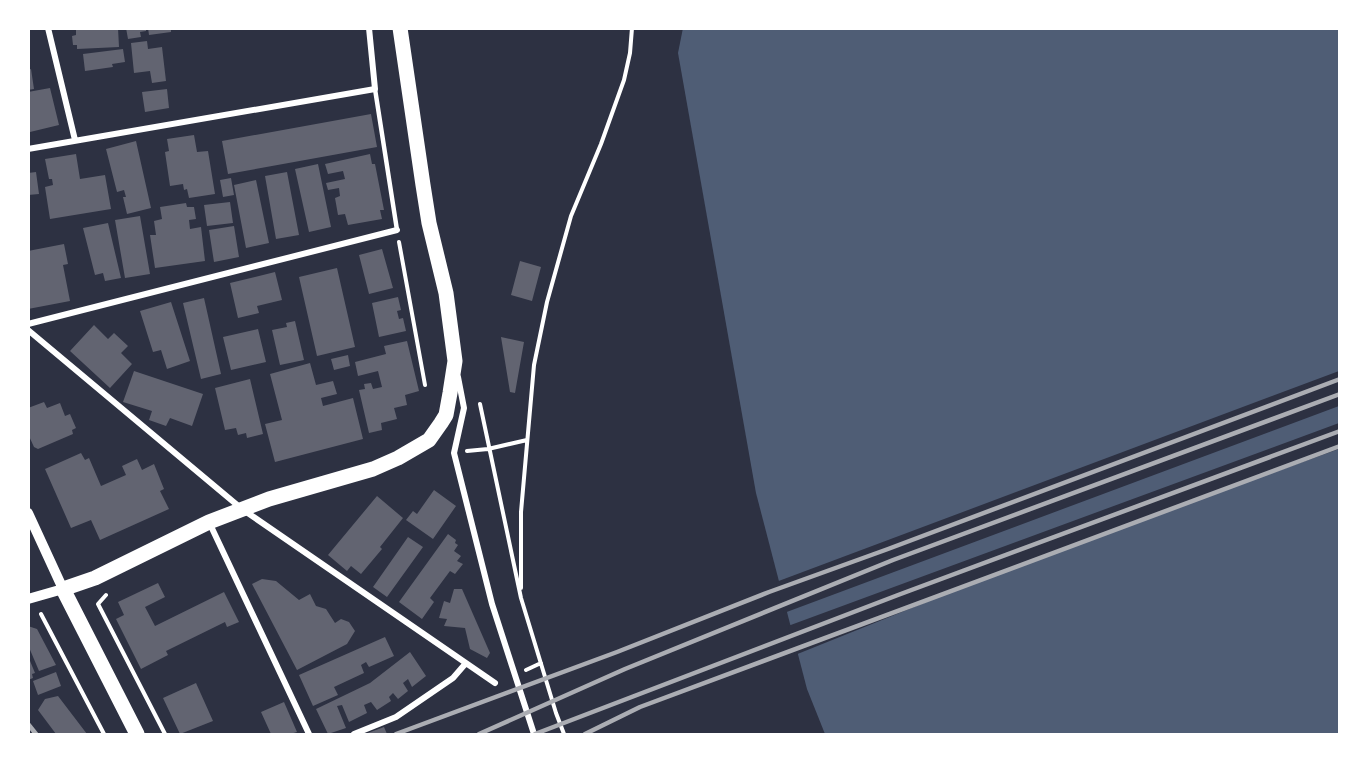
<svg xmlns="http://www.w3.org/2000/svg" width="1368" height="763" viewBox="0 0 1368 763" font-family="Manrope,sans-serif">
<rect width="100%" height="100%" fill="#2d3142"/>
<path fill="#4f5d75" d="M683,28L1339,29V734H825L807,689L756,493L678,53Z"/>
<path fill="#2d3142" d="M1339,371V406L784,613L776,582Z
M1339,423V449L1041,556L795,655L788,626Z"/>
<path fill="#626471" d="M76,28H118L119,47L77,49V45H73L72,36L76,35Z
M126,28H146V31L140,32L141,37L128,39Z
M148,28H171V32L149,35Z
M147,41L148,49L162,47L166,81L152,83L150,71L134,73L131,43Z
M123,49L125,62L112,64L113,67L85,71L83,54Z
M31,69L34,89L28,90V70Z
M50,88L59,125L30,132L28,92Z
M167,89L169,108L145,112L142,92Z
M371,114L377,147L228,174L222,141Z
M194,135L197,152L208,151L215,194L189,198L187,189L184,190L183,184L170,186L165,152L169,151L167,139Z
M136,141L151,208L127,214L123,197H126L124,190L117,192L106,149Z
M76,154L80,179L105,175L111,209L50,219L45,187L53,185L52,179H49L45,159Z
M370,154L372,164H375L384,210H380L382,219L348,225L345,214L338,215L335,198L340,196L339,188L328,190L326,183L345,179L343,171L328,174L325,164Z
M318,164L331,227L309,232L295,169Z
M36,172L39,194L28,195V173Z
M287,172L299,235L276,239L265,176Z
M231,178L234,195L223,197L220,180Z
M256,180L269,243L246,248L234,185Z
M230,202L233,223L207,226L204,205Z
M186,203L187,207H194L196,219L189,220L190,229L201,227L205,261L155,268L150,235H156L154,221L162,219L160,207Z
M140,216L150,274L125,278L115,220Z
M108,223L121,278L105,281L103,273L95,275L83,228Z
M234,226L239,257L214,262L209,230Z
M64,244L68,264L63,265L70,301L28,309V251Z
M382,249L393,288L369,294L359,255Z
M520,261L541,267L532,301L511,295Z
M337,268L355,347L317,356L299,277Z
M275,272L282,300L257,306L259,313L238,318L230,283Z
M398,297L401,310L397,311L399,319L403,318L406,331L379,337L372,303Z
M204,298L221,374L201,379L183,303Z
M171,302L190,361L167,369L161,350L153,352L140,311Z
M295,321L304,360L280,365L272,330L287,327L286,323Z
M94,325L108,339L114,333L128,346L121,353L132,364L110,388L70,351Z
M258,329L266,362L231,370L223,337Z
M501,337L524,342L515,393L510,392Z
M407,341L419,391L405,395L407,405L394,408L397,419L381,423L382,430L369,433L359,390L365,389L364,384L371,383L373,389L382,387L378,371L358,376L355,362L386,354L384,346Z
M348,355L350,366L334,370L331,359Z
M310,363L316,385L333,381L337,394L321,398L323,406L353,398L363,439L275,462L265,424L282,420L270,374Z
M134,371L203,394L192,426L170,418L166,426L149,420L152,411L123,402Z
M250,379L263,434L247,438L246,433L238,435L236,428L225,430L215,388Z
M44,402L47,408L60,403L65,416L70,414L76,428L72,430L73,434L38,449L34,447L28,434V408Z
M81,453L85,460L89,458L101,486L126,475L122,466L137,459L142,470L154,464L164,489L160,491L169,509L100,540L91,520L71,528L45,469Z
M434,490L456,506L433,539L406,520L413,511L417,514Z
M377,496L403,518L380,547L382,549L361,574L351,566L347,571L328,555Z
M448,534L456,540L455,543L458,545L454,551L461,556L457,561L463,564L455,574L450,571L430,598L434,602L422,619L399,602Z
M408,537L423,547L387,597L373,587Z
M262,579L276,581L299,600L310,594L316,606L326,609L335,623L341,619L349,622L355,631L347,644L297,670L252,584Z
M158,583L165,597L145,607L155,626L224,592L239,622L227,627L225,622L166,651L168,655L141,669L116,619L124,615L118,602Z
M454,589H462L490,653L487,658L470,649L465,628L444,626L447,619L439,618L444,601L450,603Z
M28,626L37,629L56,665L39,671L28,645Z
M385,637L394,656L369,667L366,662L361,665L364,673L334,687L338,695L313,706L299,675Z
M410,652L426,676L412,687L408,679L403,683L408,691L398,699L393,693L389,697L391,701L377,710L371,702L364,705L367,713L349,722L342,705L337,706L346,728L328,734L316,709L370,683Z
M28,656L35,673L32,674L33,678L28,680Z
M56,672L61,686L38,695L33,681Z
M196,683L213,721L180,734L163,698Z
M58,696L87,734H56L38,710L45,699Z
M284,702L297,732L290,734H271L261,712Z
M384,727L387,734H365Z"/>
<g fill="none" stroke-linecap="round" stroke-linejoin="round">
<path stroke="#fff" stroke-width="4" d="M399,242L425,385
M480,404L521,598L556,713L564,734
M467,451L488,449L527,440
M521,588V512L534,365L547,302L571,216L601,144L624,80L630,53L632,28
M106,595L98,604L165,734
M41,614L104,734
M526,670L541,663"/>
<path stroke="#fff" stroke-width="4.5" d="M375,89L397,230"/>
<path stroke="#fff" stroke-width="6" d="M48,28L75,140
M28,149L375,89L369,28
M28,324L397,230
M28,330L242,509L495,683
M458,377L464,408L454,453L492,604L534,734
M209,522L309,734
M354,734L396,717L453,678L466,663"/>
<path stroke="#fff" stroke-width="10" d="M28,513L63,589L28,599"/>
<path stroke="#fff" stroke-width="15" d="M137,734L63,589L95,578L209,522L269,499L373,469L398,458L429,440L441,423L446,415L450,393L455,361L446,293L429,223L423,185L400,28"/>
<path stroke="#abadb3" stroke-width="4.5" d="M28,724L36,734
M396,734L617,652L769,592L888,549L1340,379
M479,734L625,669L893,560L1340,394
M535,734L898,595L1340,431
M585,734L640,707L1340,446"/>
</g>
<rect width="1368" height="763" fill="none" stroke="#ffffff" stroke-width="60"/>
</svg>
